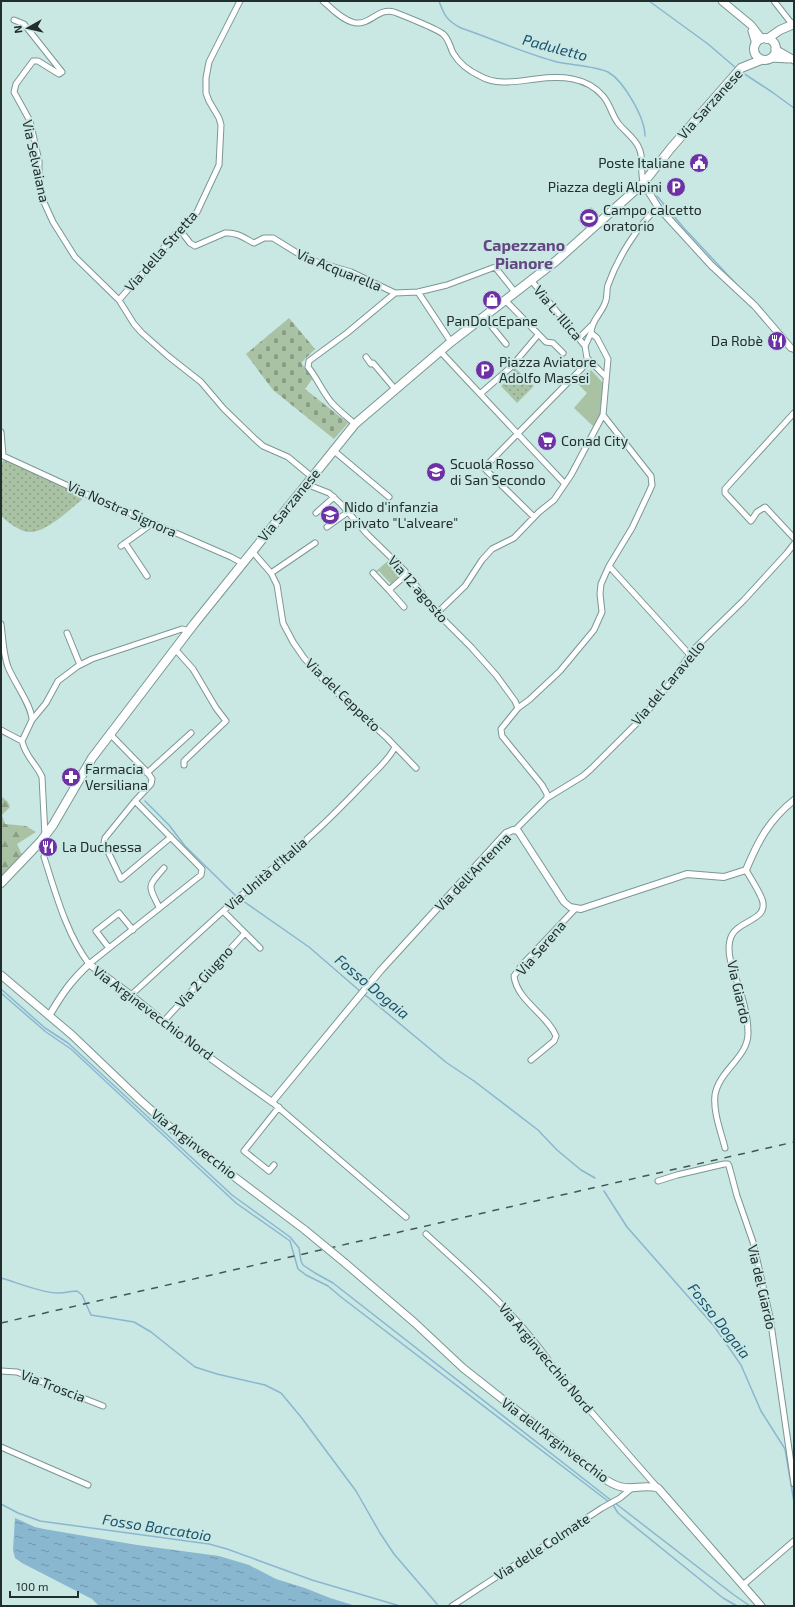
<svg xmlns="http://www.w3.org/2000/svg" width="795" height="1607" viewBox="0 0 795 1607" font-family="'Exo 2',sans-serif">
<defs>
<pattern id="grass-dots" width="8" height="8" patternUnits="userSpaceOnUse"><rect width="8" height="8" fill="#aac2a4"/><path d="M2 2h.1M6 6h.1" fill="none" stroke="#8a9e86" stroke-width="1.8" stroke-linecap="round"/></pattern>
<pattern id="forest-firs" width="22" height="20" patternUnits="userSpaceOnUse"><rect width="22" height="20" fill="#aac2a4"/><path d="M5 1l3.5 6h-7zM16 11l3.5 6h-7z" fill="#8a9e86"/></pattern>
<pattern id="cemetery-stones" width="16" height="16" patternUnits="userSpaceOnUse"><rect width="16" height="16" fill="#aac2a4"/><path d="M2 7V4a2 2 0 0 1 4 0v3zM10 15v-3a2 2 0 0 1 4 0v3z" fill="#8a9e86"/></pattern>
<pattern id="water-ripples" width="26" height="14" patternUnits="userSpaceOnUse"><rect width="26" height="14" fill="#8ab7d0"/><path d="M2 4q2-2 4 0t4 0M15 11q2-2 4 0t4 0" fill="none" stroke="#7095a9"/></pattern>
</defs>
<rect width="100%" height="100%" fill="#c9e7e3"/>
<path fill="url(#grass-dots)" d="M515,368L534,386L517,403L501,386L515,373L513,371Z
M5,459L83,495L85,497C72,507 46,534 28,532C19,531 8,522 1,516V463Z"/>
<path fill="url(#forest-firs)" d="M1,791V796L8,802L10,807L2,815L5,824L26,826L36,832L17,844L23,857L1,880Z"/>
<path fill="url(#cemetery-stones)" d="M289,318L315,349L301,363L313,378L305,389L348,423L334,439L273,390L246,354Z"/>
<path fill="#aac2a4" d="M591,207L599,216L586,229L578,220Z
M588,370L590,372L591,370L603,383L600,414L594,427L574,408L587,393L576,382Z
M389,560L401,575L391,584L379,571L376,573L375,572Z"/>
<path fill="url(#water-ripples)" d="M15,1518L35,1527L44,1529L137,1545L219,1556L249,1565L276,1579L305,1588L330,1598L356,1606H99L92,1599L22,1563L15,1558L13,1550Z"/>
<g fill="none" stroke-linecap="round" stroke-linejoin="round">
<path stroke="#8ab7d0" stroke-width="1.5" d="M439,1C444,15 447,21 461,28C493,39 524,53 557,62C571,65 596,66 608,72C624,81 645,118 645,136
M649,1L708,44L736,68
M743,73L772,92L794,108
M657,196L683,227L737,285
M759,306L774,324
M145,801L169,825L185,846L236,896L309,947L361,992
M1,989L45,1028L68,1043L232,1195L290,1237L299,1248L301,1261L303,1265L315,1273L333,1283L612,1501
M1,993L46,1032L71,1049L236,1203L290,1241L298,1269L306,1275L328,1286L341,1297L613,1505L618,1513L723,1598L737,1606
M364,994L447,1063L474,1081L538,1130L557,1150L581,1170L595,1178
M604,1191L627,1227L714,1326L741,1365L761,1411L785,1449L794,1502
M1,1278C16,1282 44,1294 59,1293C65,1293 71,1291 77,1291L82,1295L91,1315L134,1322L151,1332L195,1367L217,1374L265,1385L281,1393L301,1417L356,1491L380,1533L394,1554L437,1604
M615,1503L734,1595L750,1606
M1,1504L18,1513L40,1521L209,1544L227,1549L312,1580L400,1606"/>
<defs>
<path id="minor" d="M323,1C331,8 341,19 352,22C369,28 377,7 394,12C402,15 437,29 443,34C449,39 450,47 453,53C459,63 469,71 480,76C497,86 517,81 536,79C560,76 586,76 603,96C610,104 612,115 618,123C624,131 635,138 639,148C644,158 640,170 643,181
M774,1L792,24
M14,20L24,24L62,72L59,74L38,61H33L16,84L14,92L30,121L39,161V179L42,198L53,222L75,257L119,300L134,324L142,333L168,356L201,382L224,409L256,440L263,446L288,457L312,477
M180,230L190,243L195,246L225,233C237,232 244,238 254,243L264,238H273L307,259L351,272L395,293
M531,280L585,346
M418,292L451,342
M119,300L137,279L150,266L168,242L197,212L219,165L221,125L219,118L209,101L206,93V78L209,62L240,1
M505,300L546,342L553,343L563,353
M484,317L506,344
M577,336L580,337L591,326
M440,351L467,380L565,484
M366,357L371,364L373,363L395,389
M587,358L606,377
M480,394L511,367L538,335
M794,413L725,489V493L751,521L757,512L765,507L794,538
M355,424C347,417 338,410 331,402C322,391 317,378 308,367L309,361L347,333L395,293L418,292L447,285L495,267L515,292
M1,432L3,455
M333,450L389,497
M1,455L77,490L231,557L242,563
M306,484L329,493L341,504L367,534L404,570L437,613L471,647L496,675L515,701L518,708
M316,513L334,497
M534,517L484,468L585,365L587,358L585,346L591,333
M327,527L348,512
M125,543L147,576
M121,546L153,523
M252,551L271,573L277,585L283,623L293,642L304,658L326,683L387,738L416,768
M609,566L690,655
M271,573L315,543
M373,573L389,590L407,574
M389,590L404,607
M437,613L465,586L482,560L492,549L514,538L539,512L554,500L571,475L603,415
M1,624C3,639 3,653 8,667C14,682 32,706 32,720
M67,633L80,665
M175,649L193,669L216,708L226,721L184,761V765
M1,730L22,741
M147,773L191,733
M547,798V794L542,785L502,736L501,729L518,708L529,700L560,671L594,630L602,612L600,594L601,584L609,566L632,528L649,492L652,485L651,476L603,415L608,359L597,338L591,333C591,321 601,314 605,303C608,297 606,290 608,285C618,257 637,227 658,207
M135,801L105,838L104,843L121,879L171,837
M516,829L547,798L583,776L591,769L643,717L673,679L694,649L744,600L787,553L794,544
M45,836L42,777C36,763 26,758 22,741L32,720L46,703L58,681L78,666L92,659L182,629L189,631
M44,857C56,894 66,933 89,964L201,875L202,869L135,801L151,784L152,779L148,773L110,734
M159,907C148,885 147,887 164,868
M223,911L260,948
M109,948L96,931L119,913L133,930
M131,995L223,911L281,861L305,843L307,839C329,820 349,799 369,778C378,769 389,759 395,747
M163,1022L245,933
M531,1060L554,1041L556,1036C547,1014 517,1001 514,976L522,965L575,909
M272,1102L406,1217
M725,1148C721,1132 713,1112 715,1095C719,1070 749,1057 748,1032C748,1018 744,1003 740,990C735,975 726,956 730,940C735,919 770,922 762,899C758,889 751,879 746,870
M274,1165L269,1171L244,1151L279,1107
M658,1181L677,1175L724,1164H728L729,1166L737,1196L753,1242L770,1317L794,1484
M426,1234C473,1277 523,1319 557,1373L657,1487
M1,1371L17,1372L103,1406
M1,1447L88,1485
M743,1585L794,1541
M452,1606L602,1508L620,1498L632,1488"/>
<path id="tertiary" d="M645,186L658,207L711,265L755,306L791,348L794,349
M49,1016C62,994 70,982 89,964L131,995L192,1045L272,1102L381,970L506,833L513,830L518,831L564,902L570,907L581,909L687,874L724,877L746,870C758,841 769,820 794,800"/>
<path id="secondary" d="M722,1L751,25L762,39
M752,31L756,44
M775,49L794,60
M771,58L789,59
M1,975L72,1035L140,1100L179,1135L305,1230
M345,1263L415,1323L463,1368L601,1477C607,1480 614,1486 622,1487C634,1490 643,1484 658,1488L761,1606"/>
<path id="primary" d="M754 49a11 11 0 1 1 22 0a11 11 0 1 1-22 0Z
M767,39L780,30L794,24
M645,181L671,148L741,68L761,60
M1,883L41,841L53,825L92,758L194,624L355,424L451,342L556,261L641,185"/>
</defs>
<use href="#minor" stroke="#7c9794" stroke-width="7"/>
<use href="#tertiary" stroke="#7c9794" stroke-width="8"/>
<use href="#secondary" stroke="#7c9794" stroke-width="9"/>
<use href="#primary" stroke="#7c9794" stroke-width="10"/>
<use href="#minor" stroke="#fff" stroke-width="5"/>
<use href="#tertiary" stroke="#fff" stroke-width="6"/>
<use href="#secondary" stroke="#fff" stroke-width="7"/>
<use href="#primary" stroke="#fff" stroke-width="8"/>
<path stroke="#465654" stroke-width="1.5" stroke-dasharray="7 7" stroke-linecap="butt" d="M1,1323L794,1142"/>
<defs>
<path id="secondary-bridge" d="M305,1230L345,1263"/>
</defs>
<use href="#secondary-bridge" stroke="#7c9794" stroke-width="9" stroke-linecap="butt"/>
<use href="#secondary-bridge" stroke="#fff" stroke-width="7"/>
</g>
<defs>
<symbol id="civic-disc" viewBox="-11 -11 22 22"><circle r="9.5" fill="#6e30a5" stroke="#c9e7e3"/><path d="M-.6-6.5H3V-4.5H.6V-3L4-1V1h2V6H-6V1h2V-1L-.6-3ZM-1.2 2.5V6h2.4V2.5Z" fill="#fff"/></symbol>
<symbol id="parking-disc" viewBox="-11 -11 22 22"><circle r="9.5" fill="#6e30a5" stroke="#c9e7e3"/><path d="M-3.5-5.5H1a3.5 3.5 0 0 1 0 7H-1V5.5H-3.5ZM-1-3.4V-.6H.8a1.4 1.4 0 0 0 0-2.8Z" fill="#fff"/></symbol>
<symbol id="stadium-disc" viewBox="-11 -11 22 22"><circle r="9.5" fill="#6e30a5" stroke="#c9e7e3"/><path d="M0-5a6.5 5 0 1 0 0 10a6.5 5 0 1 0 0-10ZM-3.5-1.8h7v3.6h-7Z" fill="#fff"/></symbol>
<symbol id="shop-disc" viewBox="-11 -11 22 22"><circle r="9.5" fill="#6e30a5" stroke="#c9e7e3"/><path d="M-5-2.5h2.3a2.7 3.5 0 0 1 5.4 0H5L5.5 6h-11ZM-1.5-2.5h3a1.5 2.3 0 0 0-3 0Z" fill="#fff"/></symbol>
<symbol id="restaurant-disc" viewBox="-11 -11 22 22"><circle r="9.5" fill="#6e30a5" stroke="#c9e7e3"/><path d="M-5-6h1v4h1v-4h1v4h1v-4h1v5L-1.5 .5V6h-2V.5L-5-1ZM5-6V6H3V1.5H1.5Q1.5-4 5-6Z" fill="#fff"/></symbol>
<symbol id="supermarket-disc" viewBox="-11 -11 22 22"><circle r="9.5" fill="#6e30a5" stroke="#c9e7e3"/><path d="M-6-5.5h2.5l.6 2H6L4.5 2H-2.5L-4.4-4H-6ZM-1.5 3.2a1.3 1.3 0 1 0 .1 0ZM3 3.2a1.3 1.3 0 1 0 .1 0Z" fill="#fff"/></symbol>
<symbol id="school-disc" viewBox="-11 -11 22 22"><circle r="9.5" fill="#6e30a5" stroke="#c9e7e3"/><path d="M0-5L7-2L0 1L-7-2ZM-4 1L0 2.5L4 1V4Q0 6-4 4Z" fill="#fff"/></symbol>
<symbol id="pharmacy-disc" viewBox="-11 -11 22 22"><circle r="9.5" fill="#6e30a5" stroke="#c9e7e3"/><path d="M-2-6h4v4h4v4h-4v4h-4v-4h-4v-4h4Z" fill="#fff"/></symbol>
</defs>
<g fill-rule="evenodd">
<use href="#civic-disc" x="688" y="152" width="22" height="22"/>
<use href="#parking-disc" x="665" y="176" width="22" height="22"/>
<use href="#stadium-disc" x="578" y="207" width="22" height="22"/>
<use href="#shop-disc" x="481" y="289" width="22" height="22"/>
<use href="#restaurant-disc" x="766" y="330" width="22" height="22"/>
<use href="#parking-disc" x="474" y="359" width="22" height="22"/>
<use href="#supermarket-disc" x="536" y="430" width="22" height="22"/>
<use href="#school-disc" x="425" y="461" width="22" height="22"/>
<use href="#school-disc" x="319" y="504" width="22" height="22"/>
<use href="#pharmacy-disc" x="60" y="766" width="22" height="22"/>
<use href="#restaurant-disc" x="37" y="836" width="22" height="22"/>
</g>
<g text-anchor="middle" stroke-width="4" stroke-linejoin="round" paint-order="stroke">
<g font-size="14" fill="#222e2c" stroke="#c9e7e3">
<text transform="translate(710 104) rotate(-48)" y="5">Via Sarzanese</text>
<text transform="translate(36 161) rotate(78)" y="5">Via Selvaiana</text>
<text transform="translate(161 251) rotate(-49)" y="5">Via della Stretta</text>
<text transform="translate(339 270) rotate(22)" y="5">Via Acquarella</text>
<text transform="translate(558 313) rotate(50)" y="5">Via L. Illica</text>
<text transform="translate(289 505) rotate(-51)" y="5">Via Sarzanese</text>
<text transform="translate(122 509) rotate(24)" y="5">Via Nostra Signora</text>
<text transform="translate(418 589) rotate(49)" y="5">Via 12 agosto</text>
<text transform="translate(668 683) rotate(-50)" y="5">Via del Caravello</text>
<text transform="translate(343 695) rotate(44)" y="5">Via del Ceppeto</text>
<text transform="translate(473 872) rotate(-46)" y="5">Via dell'Antenna</text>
<text transform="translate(266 874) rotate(-41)" y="5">Via Unità d'Italia</text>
<text transform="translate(541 948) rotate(-49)" y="5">Via Serena</text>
<text transform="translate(204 977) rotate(-48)" y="5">Via 2 Giugno</text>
<text transform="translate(739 992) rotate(77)" y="5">Via Giardo</text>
<text transform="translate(153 1013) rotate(37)" y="5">Via Arginevecchio Nord</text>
<text transform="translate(194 1144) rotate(38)" y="5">Via Arginvecchio</text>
<text transform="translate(762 1287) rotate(77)" y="5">Via del Giardo</text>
<text transform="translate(546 1358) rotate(50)" y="5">Via Arginvecchio Nord</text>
<text transform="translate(53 1386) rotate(21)" y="5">Via Troscia</text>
<text transform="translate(555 1440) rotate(37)" y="5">Via dell'Arginvecchio</text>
<text transform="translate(542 1547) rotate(-33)" y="5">Via delle Colmate</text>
</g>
<g font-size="14" fill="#222e2c" stroke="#c9e7e3" text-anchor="start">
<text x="685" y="168" text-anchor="end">Poste Italiane</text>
<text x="662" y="192" text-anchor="end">Piazza degli Alpini</text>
<text x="603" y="215">Campo calcetto<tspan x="603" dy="16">oratorio</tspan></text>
<text x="492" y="326" text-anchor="middle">PanDolcEpane</text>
<text x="763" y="346" text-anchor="end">Da Robè</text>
<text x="499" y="367">Piazza Aviatore<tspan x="499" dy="16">Adolfo Massei</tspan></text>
<text x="561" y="446">Conad City</text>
<text x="450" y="469">Scuola Rosso<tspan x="450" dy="16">di San Secondo</tspan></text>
<text x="344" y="512">Nido d'infanzia<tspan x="344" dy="16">privato "L'alveare"</tspan></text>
<text x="85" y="774">Farmacia<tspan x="85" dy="16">Versiliana</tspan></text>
<text x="62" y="852">La Duchessa</text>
</g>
<g font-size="15" font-style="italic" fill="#1b526d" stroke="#c9e7e3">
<text transform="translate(555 48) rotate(15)" y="5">Paduletto</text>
<text transform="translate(372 987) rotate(40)" y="5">Fosso Dogaia</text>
<text transform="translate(719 1321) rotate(52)" y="5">Fosso Dogaia</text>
<text transform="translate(157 1528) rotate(9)" y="5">Fosso Baccatoio</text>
</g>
<g font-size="16" font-weight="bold" fill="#634682" stroke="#c9e7e3">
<text x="524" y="251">Capezzano<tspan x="524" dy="18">Pianore</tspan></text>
</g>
</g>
<rect width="795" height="1607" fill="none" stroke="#222e2c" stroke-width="4"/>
<g transform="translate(28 28) rotate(262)" stroke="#c9e7e3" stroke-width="3" paint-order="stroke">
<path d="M0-3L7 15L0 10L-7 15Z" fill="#222e2c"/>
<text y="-6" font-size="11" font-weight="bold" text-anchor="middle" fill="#222e2c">N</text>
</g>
<path d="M10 1591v6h68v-6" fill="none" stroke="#222e2c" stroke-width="2"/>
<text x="16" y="1591" font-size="12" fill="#222e2c" stroke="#c9e7e3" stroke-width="3" paint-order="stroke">100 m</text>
</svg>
